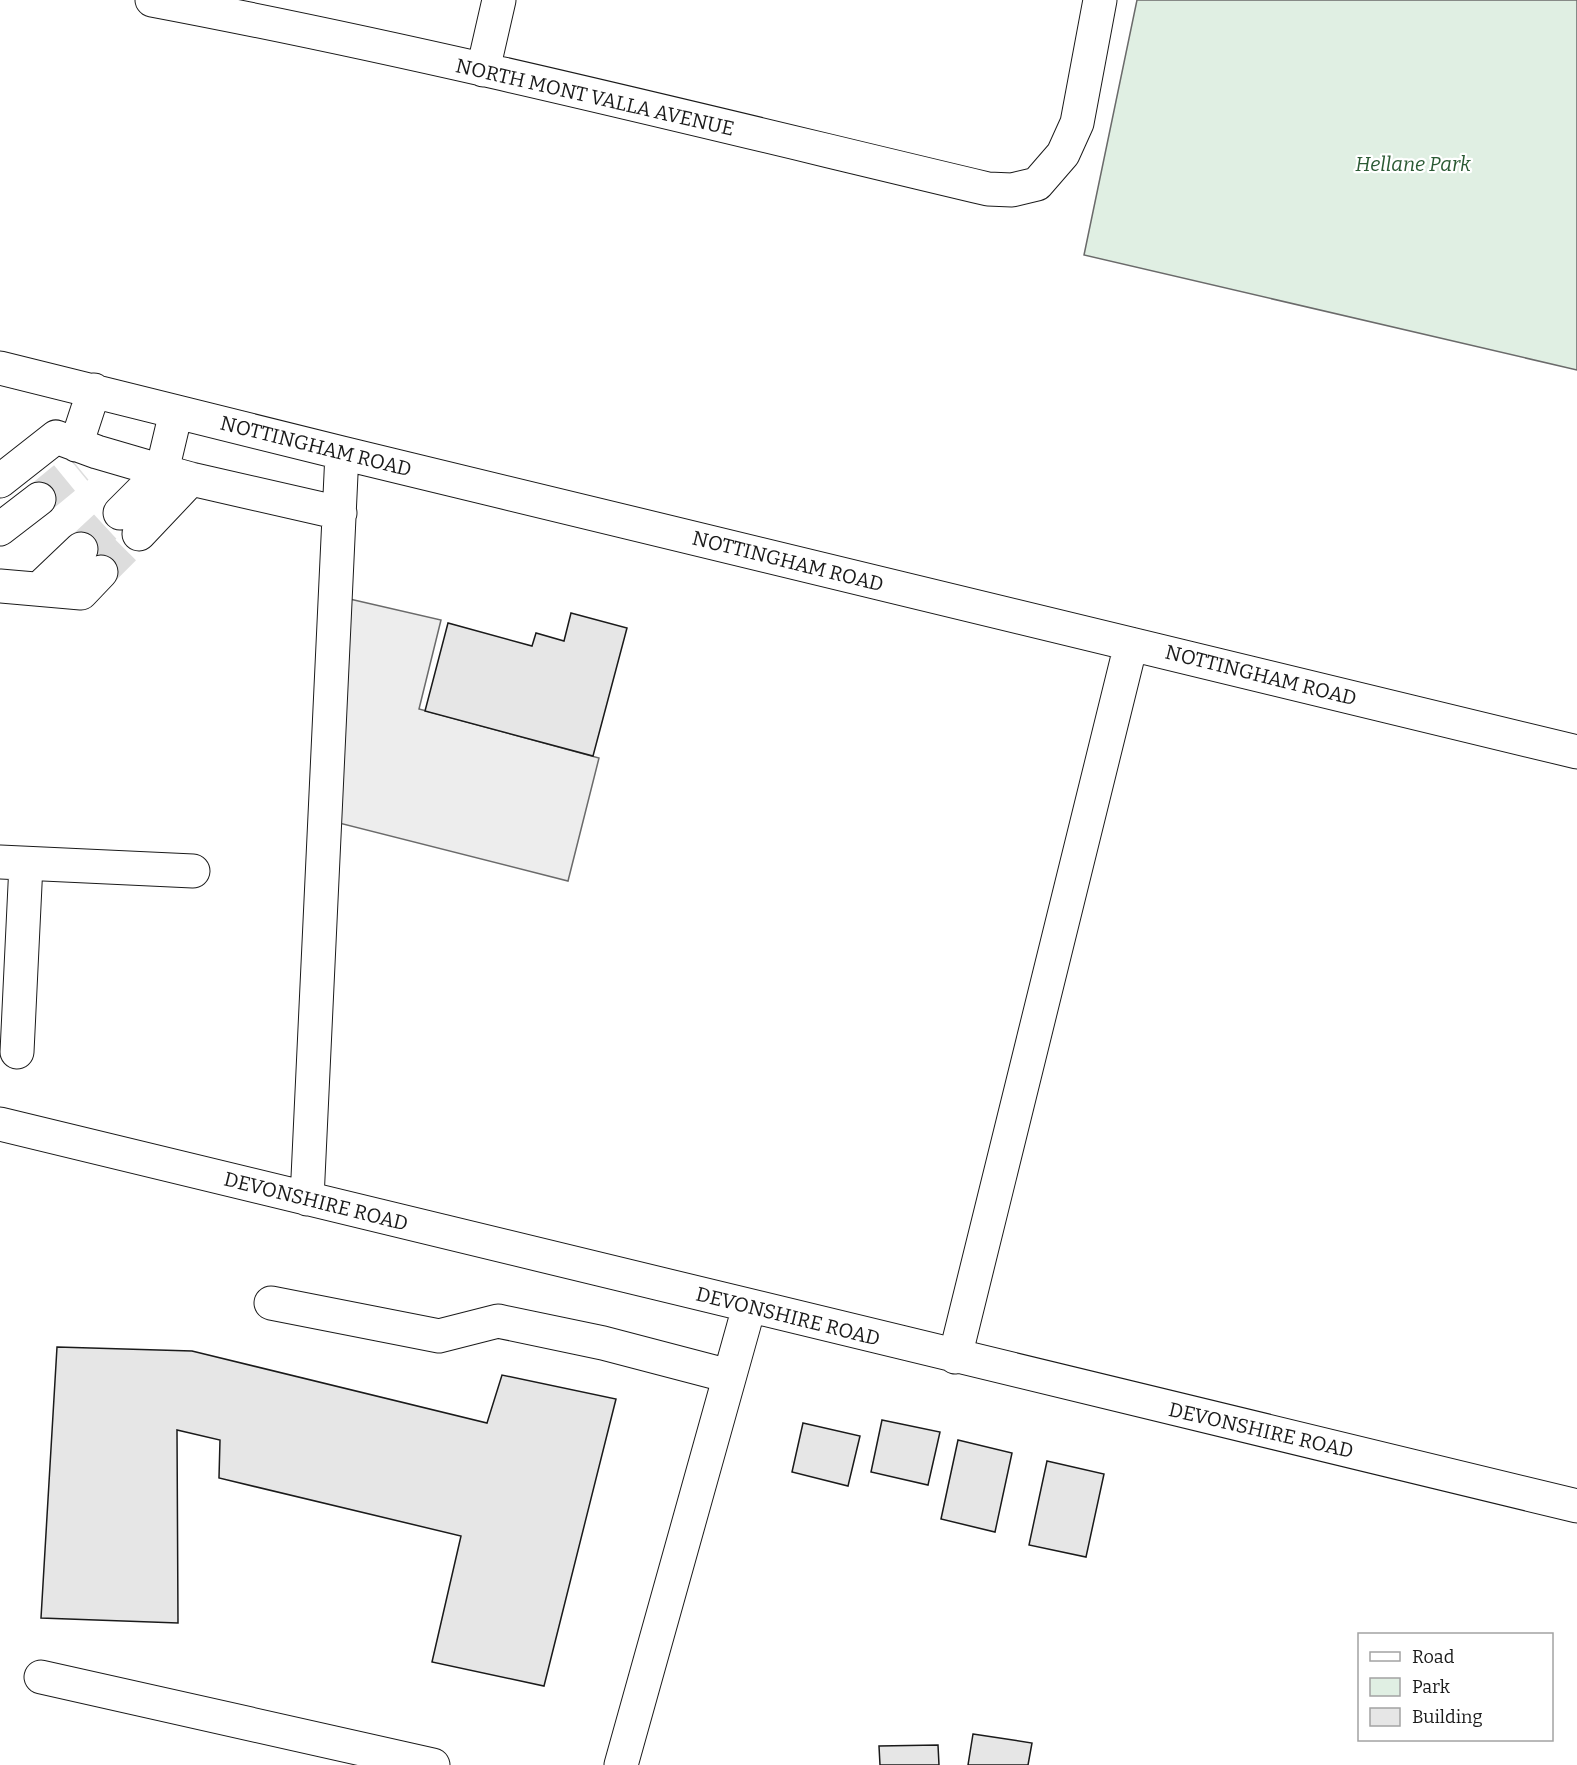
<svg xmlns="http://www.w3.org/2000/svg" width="1577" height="1765" viewBox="0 0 1577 1765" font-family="Bitter,serif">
<rect width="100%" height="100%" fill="#fff"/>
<path fill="#e0efe3" stroke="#6a6a6a" stroke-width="1.5" d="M1137,0H1577V370L1084,255Z"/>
<path fill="#ededed" stroke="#6a6a6a" stroke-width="1.5" d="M341,597L441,620L419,709L599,758L568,881L335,822Z"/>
<path fill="#e6e6e6" stroke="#1a1a1a" stroke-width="1.5" d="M571,613L627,628L593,756L425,711L448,623L532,646L536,633L564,641Z
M57,1347L192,1351L487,1423L502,1375L616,1399L544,1686L432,1662L461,1536L219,1478L220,1440L177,1430L178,1623L41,1618Z
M882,1420L940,1432L928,1485L871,1472Z
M803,1423L860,1436L848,1486L792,1472Z
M958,1440L1012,1453L995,1532L941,1519Z
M1047,1461L1104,1474L1086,1557L1029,1545Z
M973,1734L1032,1743L1028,1765H968Z
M938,1745L939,1765H880L879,1746Z"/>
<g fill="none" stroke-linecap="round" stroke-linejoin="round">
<path stroke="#ddd" stroke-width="33" stroke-dasharray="33 16" stroke-linecap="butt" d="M39,499L78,467
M81,549L120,513
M101,572L139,534"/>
<defs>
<path id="minor" d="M152,0C433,53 710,123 988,189L1012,190L1037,184L1063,154L1077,123L1100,0
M483,70L499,0
M0,368L342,453L1577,752
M76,445L94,390
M0,481L56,437L97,452L162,471L176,412
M120,513L162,471L191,479L340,513
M0,529L39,499
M139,534L191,479
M0,586L81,593L101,572
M39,589L81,549
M0,862L193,871
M17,1052L26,864
M0,1124L1577,1506
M307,1199L342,453
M271,1303L439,1336L498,1321L603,1343L729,1376
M955,1357L1131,644
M41,1677L433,1765
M621,1765L749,1307"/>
</defs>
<use href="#minor" stroke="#1a1a1a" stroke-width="35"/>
<use href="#minor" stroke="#fff" stroke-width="33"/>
</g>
<g text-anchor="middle" stroke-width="4.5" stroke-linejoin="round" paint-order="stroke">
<g font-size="20" fill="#1a1a1a" stroke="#fff">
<text transform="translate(595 97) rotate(13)" y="7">NORTH MONT VALLA AVENUE</text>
<text transform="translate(316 446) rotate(14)" y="7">NOTTINGHAM ROAD</text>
<text transform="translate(788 561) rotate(14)" y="7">NOTTINGHAM ROAD</text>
<text transform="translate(1261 675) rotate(14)" y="7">NOTTINGHAM ROAD</text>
<text transform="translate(316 1201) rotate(14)" y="7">DEVONSHIRE ROAD</text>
<text transform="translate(788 1316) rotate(14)" y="7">DEVONSHIRE ROAD</text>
<text transform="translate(1261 1430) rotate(13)" y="7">DEVONSHIRE ROAD</text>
</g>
<g font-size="20" font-style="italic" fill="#2b5a34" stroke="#fff">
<text x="1413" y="171">Hellane Park</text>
</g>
</g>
<rect x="1358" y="1633" width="195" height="108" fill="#ffffff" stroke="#a3a3a3" stroke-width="1.5"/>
<rect x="1370" y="1652" width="30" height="9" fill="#ffffff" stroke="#a3a3a3" stroke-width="1.5"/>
<text x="1412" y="1663" font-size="18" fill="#1a1a1a">Road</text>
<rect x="1370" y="1678" width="30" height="18" fill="#e0efe3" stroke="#a3a3a3" stroke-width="1.5"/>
<text x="1412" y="1693" font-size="18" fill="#1a1a1a">Park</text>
<rect x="1370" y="1708" width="30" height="18" fill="#e6e6e6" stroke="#a3a3a3" stroke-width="1.5"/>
<text x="1412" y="1723" font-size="18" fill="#1a1a1a">Building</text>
</svg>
